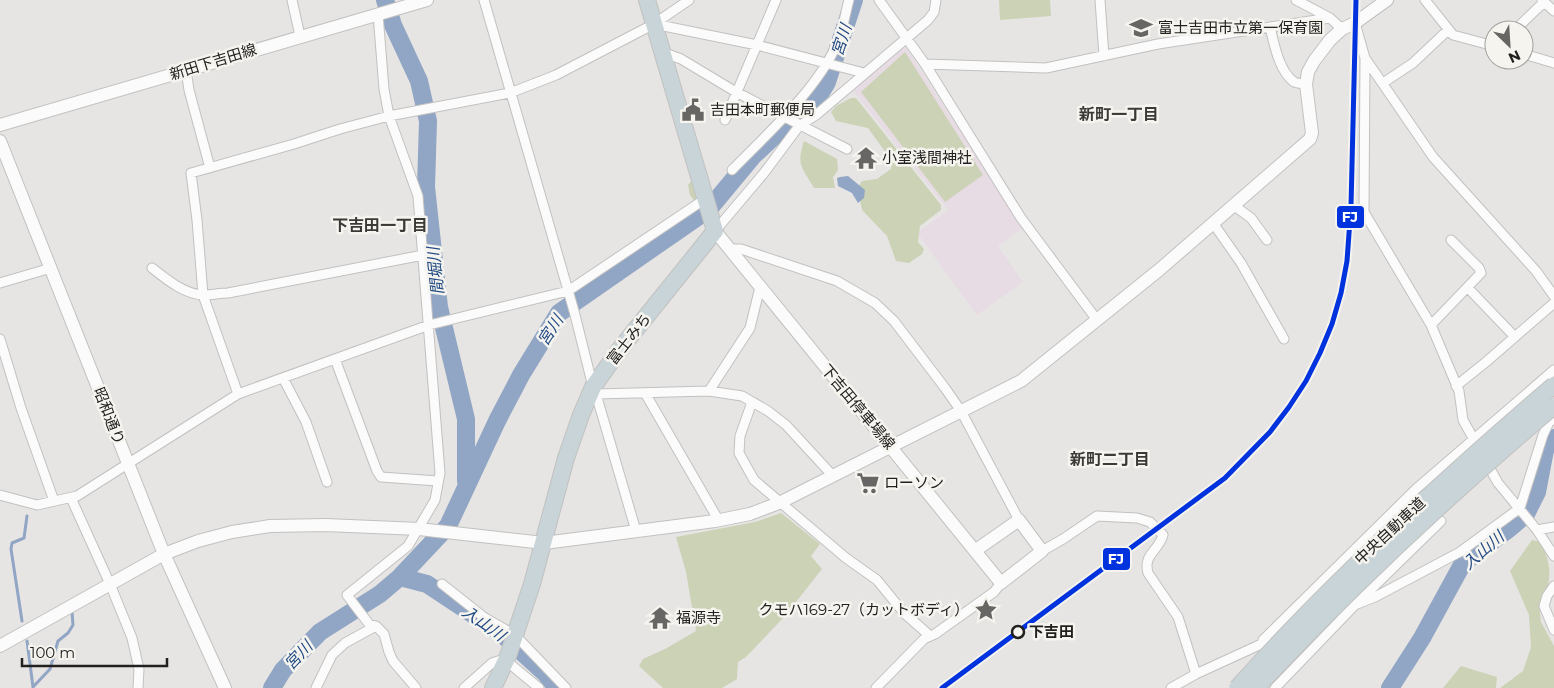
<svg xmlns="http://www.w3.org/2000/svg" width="1554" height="688" viewBox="0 0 1554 688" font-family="Montserrat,'Noto Sans JP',sans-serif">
<rect width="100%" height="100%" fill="#e6e5e3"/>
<path fill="#e8dce4" d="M901,47L907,49L1023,228L998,246L1023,282L977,315L917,233L948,210L853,91Z"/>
<path fill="#cbd2b5" d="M999,0H1050L1051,16L1000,20Z
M905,52L983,175L945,202L861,92Z
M851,98H856L941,205V210L920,226L918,242L924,249L922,254L909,263L896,261L887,236L862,210L860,199L853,195L862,181L877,179L891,169L892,161L868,128L836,121L831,112L836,106Z
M804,141L837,159L838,170L833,177L835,188H814C802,167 796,166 804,141Z
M693,179L704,198L696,203L690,195L688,185Z
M781,513L820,544L811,556L822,569L784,617L746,657L738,662L737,679L722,688H663L639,666L643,659L665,649L696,631L686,572L676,537L755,522Z
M1532,540L1541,542C1551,563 1554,584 1539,603L1541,622L1554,646V688H1500L1523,671L1531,647L1529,615L1510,571Z
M1461,666L1497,677L1496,688H1443Z"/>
<path fill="#91a5c4" d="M848,176L865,190L864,198L858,203L852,193L838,186L837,178L840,177Z"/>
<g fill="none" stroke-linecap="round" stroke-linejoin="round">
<path stroke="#91a5c4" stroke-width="3" d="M22,621L11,549L12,543L24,538L27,516
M27,641L33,687
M33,687L50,669L58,641L68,633L73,625L72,612"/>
<path stroke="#91a5c4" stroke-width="18" d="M385,0L393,25L419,81L428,121L426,187L439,307L466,419V481
M400,577L427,584L501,633L545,673L557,688
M272,688L283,670L320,632L380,594L400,577L448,526L497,421L521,375L559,313L709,209L753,156L821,92L827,82L854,0
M1390,688L1422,638L1463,563L1510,528L1526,514L1537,492L1545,450L1554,438"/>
<defs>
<path id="street" d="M292,0L300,36
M484,0L574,311L593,387L596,394L636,531
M879,0L925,64L1021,218L1097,320
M1100,0L1104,56
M1296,0L1330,18L1342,29
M1425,0L1453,35L1494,46
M1542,0L1554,11
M378,14L384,89L389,116L418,196L440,473L435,500L408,546L347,595L369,624L376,626L384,634L389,652L393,661L416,688
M1355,23L1365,58L1364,212L1431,325L1459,391L1463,420L1498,483L1537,530L1554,556
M654,24L757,45L864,73
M1270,27C1274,44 1279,71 1294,82C1298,84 1302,83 1306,84
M1515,30L1544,2
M662,52L681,59L736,92L847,149
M1524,54L1554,63
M1365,58L1433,157L1536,271L1554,296
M925,64L1046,68L1158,44L1330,18
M186,70L189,90L210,168
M1383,83L1413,63L1448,30
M725,120L776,0
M732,170C767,134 816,91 837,44C843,31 845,14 849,0
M1233,205L1251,218L1267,240
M1213,223L1241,263L1284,339
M715,231L764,173L799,126L816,115L928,20L934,12L936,0
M730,249H741L837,281L875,303L894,321L945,388L961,411L1019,520
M152,268C166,279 185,295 204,295C212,295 220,293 228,293L423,255
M0,283L51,268
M1468,288L1515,337
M1431,325L1481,273L1479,268L1451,240
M0,339L21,408L54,501
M335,359L377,471L381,477L438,481
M283,378L306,422L327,482
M1456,386L1486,362L1554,303
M709,391L750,328L760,287
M645,393L719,521
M238,394L203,295L197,220L191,173L294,144L340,129L389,116L510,93L556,75L654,24L689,0
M596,394L709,391L742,396L768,411L786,425L833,476
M752,402L740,436L739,453L754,480L846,558L877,580L904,613L929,635
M0,495L37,505L77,496L238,394L429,325L568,291L705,199
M71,498L110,584L132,638L139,669L138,688
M1537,530L1554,527
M1042,551L1063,539L1097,516L1137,518L1150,522L1163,535C1158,552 1143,554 1148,573L1178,617L1196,674
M442,584L485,618L515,635L566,688
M1554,586L1547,596L1544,606L1554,630
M1332,614L1375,597L1460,552L1520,508L1543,435L1549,422L1554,419
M1263,640L1416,489L1554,370
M316,688L332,655L345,643L376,626
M464,688L492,663L504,659L539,688
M876,688L924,639L935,634L994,592L1001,583
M1171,688L1196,674L1281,635
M1275,688L1355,605L1441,521"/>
<path id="secondary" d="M0,125L427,0
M0,141L164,554L225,688
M715,231L1001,583L1042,551L1019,520L976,550
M0,646L164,554L198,541L232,532L270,526L326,525L419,529L544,543L715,521L750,514L779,503L1021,381L1159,270L1310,139L1312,133L1306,84L1308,72L1314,61L1330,40L1342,29L1355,23L1387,0"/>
<path id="highway" d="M493,688L508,656L532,584L566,458L581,415L593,387L620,349L715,231L647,0"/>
</defs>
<use href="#street" stroke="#c2c1c0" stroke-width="11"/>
<use href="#secondary" stroke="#c2c1c0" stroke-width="14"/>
<use href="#highway" stroke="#c2c1c0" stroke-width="18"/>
<use href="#street" stroke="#fbfbfb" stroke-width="9"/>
<use href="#secondary" stroke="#fbfbfb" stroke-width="12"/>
<use href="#highway" stroke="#c8d4d7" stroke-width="16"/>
<defs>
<path id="highway-bridge" d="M1237,688C1335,579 1443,480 1554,385
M1256,688C1349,588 1450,494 1554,406"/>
</defs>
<use href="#highway-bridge" stroke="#c2c1c0" stroke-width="18" stroke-linecap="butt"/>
<use href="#highway-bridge" stroke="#c8d4d7" stroke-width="16"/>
<defs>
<path id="rail-1" d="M942,688L1225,478L1270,432L1289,407L1306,381L1320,353L1332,324L1341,293L1347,261L1351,206L1356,0"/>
</defs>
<use href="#rail-1" stroke="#f5f4ef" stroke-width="9"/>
<use href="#rail-1" stroke="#03d" stroke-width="5"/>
</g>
<defs>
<symbol id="school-bare" viewBox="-9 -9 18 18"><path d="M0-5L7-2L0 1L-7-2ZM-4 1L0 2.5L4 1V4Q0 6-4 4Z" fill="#676664" stroke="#f5f4ef" stroke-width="2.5" paint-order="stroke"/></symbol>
<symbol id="civic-bare" viewBox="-9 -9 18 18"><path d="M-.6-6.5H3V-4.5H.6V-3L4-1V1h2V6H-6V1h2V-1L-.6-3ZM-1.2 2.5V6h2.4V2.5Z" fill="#676664" stroke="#f5f4ef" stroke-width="2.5" paint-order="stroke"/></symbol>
<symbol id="temple-bare" viewBox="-9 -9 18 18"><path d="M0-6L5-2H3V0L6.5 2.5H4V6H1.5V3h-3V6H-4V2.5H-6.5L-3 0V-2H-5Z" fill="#676664" stroke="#f5f4ef" stroke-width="2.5" paint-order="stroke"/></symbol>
<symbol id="supermarket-bare" viewBox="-9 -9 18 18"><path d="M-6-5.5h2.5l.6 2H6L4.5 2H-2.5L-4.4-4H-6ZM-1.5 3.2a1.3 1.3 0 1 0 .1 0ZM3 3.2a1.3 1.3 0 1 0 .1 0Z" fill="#676664" stroke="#f5f4ef" stroke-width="2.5" paint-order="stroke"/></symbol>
<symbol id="sight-bare" viewBox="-9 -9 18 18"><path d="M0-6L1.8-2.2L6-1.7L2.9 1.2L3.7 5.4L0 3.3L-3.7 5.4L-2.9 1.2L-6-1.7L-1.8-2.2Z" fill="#676664" stroke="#f5f4ef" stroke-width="2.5" paint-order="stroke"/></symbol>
</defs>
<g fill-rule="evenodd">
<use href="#school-bare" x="1125" y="12" width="32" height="32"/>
<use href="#civic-bare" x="677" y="94" width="32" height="32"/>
<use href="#temple-bare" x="850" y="142" width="32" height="32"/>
<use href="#supermarket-bare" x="852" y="467" width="32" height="32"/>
<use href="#sight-bare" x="970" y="594" width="32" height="32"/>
<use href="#temple-bare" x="644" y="602" width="32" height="32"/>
</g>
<circle fill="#f5f4ef" stroke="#222120" stroke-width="2.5" cx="1018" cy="632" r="6"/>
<g text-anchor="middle" stroke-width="5" stroke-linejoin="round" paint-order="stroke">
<g font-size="15" fill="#222120" stroke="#f5f4ef" text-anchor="start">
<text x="1158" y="33">富士吉田市立第一保育園</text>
<text x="710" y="115">吉田本町郵便局</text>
<text x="882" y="163">小室浅間神社</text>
<text x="884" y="488">ローソン</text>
<text x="969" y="615" text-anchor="end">クモハ169-27（カットボディ）</text>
<text x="676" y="623">福源寺</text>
</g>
<g font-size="15" fill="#222120" stroke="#f5f4ef">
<text transform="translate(213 62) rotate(-17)" y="5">新田下吉田線</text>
<text transform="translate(629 339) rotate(-52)" y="5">富士みち</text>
<text transform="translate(858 407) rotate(50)" y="5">下吉田停車場線</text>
<text transform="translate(109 416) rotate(69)" y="5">昭和通り</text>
<text transform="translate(1390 531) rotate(-43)" y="5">中央自動車道</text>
</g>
<g font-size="15" font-weight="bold" fill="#222120" stroke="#f5f4ef" text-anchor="start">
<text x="1029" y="637">下吉田</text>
</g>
<g font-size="16" font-style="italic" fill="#234b84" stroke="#f5f4ef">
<text transform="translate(841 40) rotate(-72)" y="6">宮川</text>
<text transform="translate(435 271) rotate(-96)" y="6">間堀川</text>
<text transform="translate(550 330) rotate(-57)" y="6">宮川</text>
<text transform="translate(1483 550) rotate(-41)" y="6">入山川</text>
<text transform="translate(484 623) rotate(35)" y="6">入山川</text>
<text transform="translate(298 655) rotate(-47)" y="6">宮川</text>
</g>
<g font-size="16" font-weight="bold" fill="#3b3a37" stroke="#f5f4ef">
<text x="1119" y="120">新町一丁目</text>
<text x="380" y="231">下吉田一丁目</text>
<text x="1110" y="465">新町二丁目</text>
</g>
</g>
<g stroke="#f5f4ef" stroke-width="2">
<rect x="1336" y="205" width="29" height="24" rx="5" fill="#03d"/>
<rect x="1102" y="547" width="29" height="24" rx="5" fill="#03d"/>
</g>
<g font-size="14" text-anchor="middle" font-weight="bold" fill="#fff">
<text x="1350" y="222">FJ</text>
<text x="1116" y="564">FJ</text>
</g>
<g transform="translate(1509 45) rotate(155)"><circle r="24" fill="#f5f4ef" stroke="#a1a09c"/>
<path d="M0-4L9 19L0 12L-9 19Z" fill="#676664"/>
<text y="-8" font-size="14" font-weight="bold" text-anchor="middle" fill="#222120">N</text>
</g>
<path d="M22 658v8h145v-8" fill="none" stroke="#222120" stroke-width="2.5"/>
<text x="30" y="658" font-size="15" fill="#222120" stroke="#f5f4ef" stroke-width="4" paint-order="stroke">100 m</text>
</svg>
